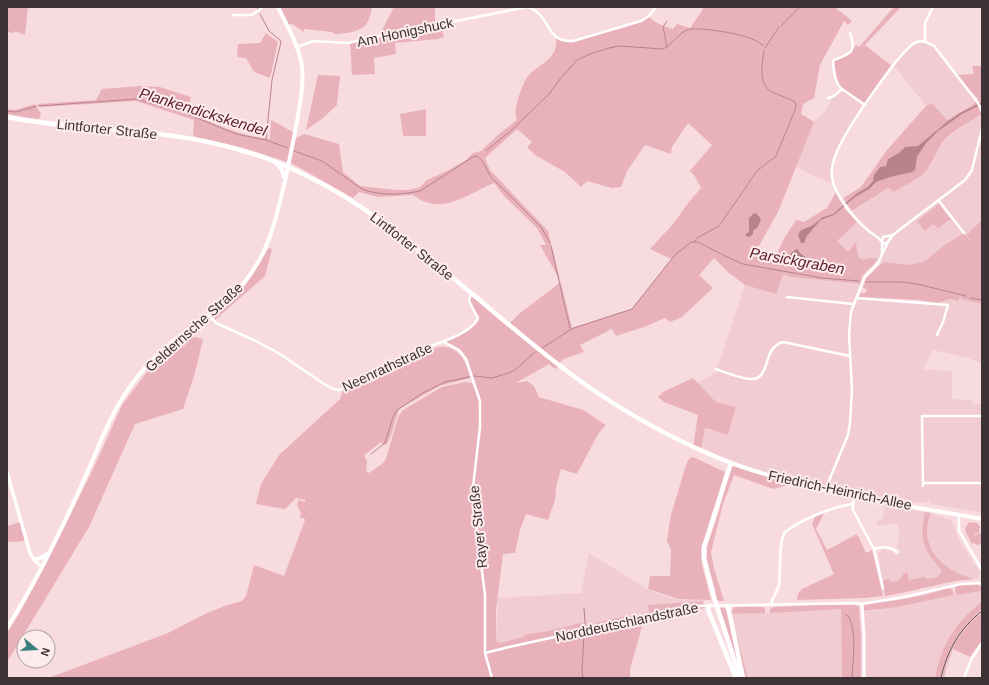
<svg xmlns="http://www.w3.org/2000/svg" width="989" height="685" viewBox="0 0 989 685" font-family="Helvetica,sans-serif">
<rect width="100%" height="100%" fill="#f8dbdf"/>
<path fill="#f1cdd3" d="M925,41L934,46L976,100L971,106L947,120L933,103L926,106L893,65L912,44Z
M842,89L865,105L844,137L832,166L833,183L813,176L796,166L814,122L824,113L834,96Z
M982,114V220L965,235L964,234L946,244L925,261L909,265L891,264L869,258L863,260L859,259L856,245V242L848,253L836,241L856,222L849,214L888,188L894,192L924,173L938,152L943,142L968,122Z
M783,273L792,277L861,284L856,297L937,303L960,296L963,299L982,304V364L968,358L933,350L923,369L952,371V399L972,400V404H982V513L931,504L930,501H927L926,503L921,502L917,503L836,488L825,490L766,474L701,450L705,429L728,435L736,408L716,402L698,383L716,372L745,285L775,293Z
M885,505L925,512L923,523V538L930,556L943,571L938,577L925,579V577L909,581L907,572L904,573L902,578L897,581L892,582L888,579L882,580L878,556L879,552L884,549L891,551L896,555H898L901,552L899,549L897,548L900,528H898V523L878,526L876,522L882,519Z
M930,513L952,520L958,538L980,573L978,579L968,577L954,572L946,567L937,558L930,547L927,534Z
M589,553L652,592L677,600L705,599V601L648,605L649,616L642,617L626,616L586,625L580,623L548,631L527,634L523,637L499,643L496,640L498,598L581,593Z
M982,591V602L963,619L946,644L938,663L935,678H866V635L864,612L898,607L954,595Z
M841,609L842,678H748L731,614Z"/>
<path fill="#e9b2ba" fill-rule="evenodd" d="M7,7H28L25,35L15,31L14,33L7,32Z
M280,7H372C371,12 370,18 367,23C362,32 344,34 334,34L332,32L304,29V32L292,24L288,25Z
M394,7H435V24H441L444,37L438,39L395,43L396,54L374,58L375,74L352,75L350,44L353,41L379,36Z
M701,7H836L837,9L852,21L848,25L844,21L820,65L814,98L803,104L801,114L814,122L778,212L756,251L773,262L785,237L796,220L804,222L827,208L836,192L843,205L833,214L823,217L813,225L801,230L800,241L801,243L806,239L807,236L821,220L834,215L843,207L857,222L837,241L848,252L856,242L857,244L856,245L859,259L862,258L863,260L869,258L878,259C873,267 865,270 861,279L863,280L861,284L792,277L783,274L776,294L745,285L729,273L714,258L699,275L713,288L682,317L670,322L665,318L644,327L616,336L612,329L580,345L584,352L569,357L562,360L558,365L560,366L555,369L549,364L516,383L527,381L534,386L539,397L583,410L606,425L598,434L577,474L561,469L556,487L555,500L548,520L526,514L520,530L515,553L503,554L496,610V640L499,643L523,637L527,634L548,631L580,623L586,625L626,616L638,615L643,617V623L630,669V678H52L51,677L168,633L207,613L227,605L242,601L246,596L254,565L284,576L305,520L304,518H300L301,513L297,505L299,500L305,502V500L296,498L285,509L256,504L261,484L279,455L340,399L343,389L406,360H407C417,356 428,348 439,347C458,344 468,363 470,378L439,386L399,409L390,438L386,445L381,443V442L364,455L367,461L366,471L369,473L382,464L386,459L398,417L403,410L442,387L465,382L472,383L478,398L463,353L444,342L473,326L478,318L469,301L471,294L509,324L520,313L561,282L540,245H546L537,228L504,196L494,183C467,194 442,217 413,195L378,197L359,192L353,198L293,164L244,148L196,137L193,135L194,120L136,101L40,107L37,104L96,100L102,89L141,86L160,87L191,97L187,112C214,124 240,136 270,139L271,120L293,132L295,139L304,134L339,144L343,172L360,186L396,190H408L420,187L427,180L449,170L466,160L473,153L481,151L499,134L517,120C512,112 522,84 528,76C540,62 558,61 556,38L559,40L568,42L641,21L649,16C654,24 665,26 673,29L677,24L690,28L703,9ZM688,123L712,145L690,171L694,175L701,188L688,203L674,223L650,249L671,259L632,309L572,328L548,231L490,170L485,158L517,129L532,142L527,147L535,155L565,172L581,187L587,181L612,188L621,187L627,171L645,145L671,154L672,147ZM793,250L800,252L810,259L797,268L786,265Z
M894,7H901L865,45L892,66L865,105L839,87L833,65L834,60L850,52L856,45L859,47Z
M266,33L278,42L270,78L254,72L246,58L237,57L238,44L260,43Z
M972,66H982V114C973,119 948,134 942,143C938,150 929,169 923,174C914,182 903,186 894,192L888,188L852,211L843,198L861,187L887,150L926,106L932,103L947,120L971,106L978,99L956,75L974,74Z
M318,75L340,76L337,105L323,118L306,130Z
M35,104L41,114L40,118L37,119L7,114V109L15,110Z
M426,109V136H403L400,114Z
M939,204L951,220V221L949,220L937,229L936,225L934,226L933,224L925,231L918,222L917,223L916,222Z
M982,220V304L962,299L960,296L958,301L951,299L937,303L919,300L859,297L861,293H865L867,289L863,288L866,278L883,262L909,265L925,261L946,244L964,233L970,241H971L966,235Z
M269,248L272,249L265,276L215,320L214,315L240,291L252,275Z
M186,335L203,339L195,373L183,409L135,424L89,527L7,662V633L19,614L45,566L94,467L122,405L156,360Z
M693,378L716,402L736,407L728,435L705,428L701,450L693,447L698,415L664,402L658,397L663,392Z
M693,457L725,472L701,550L702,565L711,600L678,599L648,589L650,576H670L671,549L667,541L669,526L671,515L686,465L689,459Z
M731,463L796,483L773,489L734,475L723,504L711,552L714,568L724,601H715L716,593L707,560V547L719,511Z
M925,512L930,513C929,519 927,526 927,532C928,558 952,574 975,579C945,581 916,591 885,596L882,580L888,579L892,582C899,581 901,579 904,573L907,572L909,580L925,577L926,579L938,577L942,571C924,550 919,541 925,512Z
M824,513L816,529L827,550L857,534L866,553L872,550L883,596L864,598L797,600L798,594L802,589L834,574L812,524L815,517Z
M21,522L26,541L7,542V526Z
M969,522L977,523L980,527L979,532L976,534L974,533L976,537V535L979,533L982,534V543L977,545L974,543L972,544L966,533L965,529Z
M978,584L979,586H982V591L956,595L955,589L957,586Z
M947,588L952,589L954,595L898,607L864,611V606L866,604C894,601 921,597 947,588Z
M703,601L705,608L654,618L649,616L648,605Z
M982,602V609C961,628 946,650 941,678H935C940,647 957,620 982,602Z
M817,605H855L859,607L861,634V678H842L841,609L770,613V609L773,607Z
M735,607H762L765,609V613L731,614L748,678H745L730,612Z
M720,608H724L726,610L740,669Z
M982,613V640L970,657L953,649L947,665L944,678H942C948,653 961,627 982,613Z"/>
<path fill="#b8838b" d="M982,102V104L962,114L938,131L926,143L917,157L915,170L912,172L890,177L876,182L869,189L855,197L834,215L821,220L807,236L804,243H801L798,235L801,230L813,225L823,217L833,214L856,194L868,187L873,181L874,175L880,167L886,166L888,159L899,153L905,147L918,146L947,122L960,113Z
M756,213L761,219L758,227L753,231V234L749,237L746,236V234L749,232V218L753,214Z
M797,249C801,255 808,257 813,263L804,269L785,265C788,259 790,251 797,249Z"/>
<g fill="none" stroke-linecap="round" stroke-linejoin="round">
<path stroke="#b8838b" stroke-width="1" d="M257,7L258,9
M260,14L269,31L280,40L281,42L272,80L266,140
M667,21L663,27L667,47
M781,26L800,7
M765,48L779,27
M39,106L136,99L185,113L236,134L266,140L288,148
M7,111L16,112L37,106
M294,151L322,161L362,189C379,196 402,195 420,191L473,157L477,156C484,160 486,171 492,178
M486,151L513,129L549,94L560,79L577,60L590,54L609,48L619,46L663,49C672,45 679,33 687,30C698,26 742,34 752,39C756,40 759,43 763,45
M493,179L541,227L550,243
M695,241L697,238L719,226L757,171L776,156L795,110L796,106L795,102C788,98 780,96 772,92C758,85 762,64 764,51
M551,246L570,328
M866,282H901L917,284L966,296
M970,298L982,300
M542,348L558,338L571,329L632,309L675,255L691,242H698L725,256L743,264L822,278L859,281
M371,454L385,443L393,417L397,410L423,393L445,382L474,376L492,378L509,373L515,370L535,352
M584,608L585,622V627
M846,615L849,617C857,634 853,659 852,678
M583,678L582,671L584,635"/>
<path stroke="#fff" stroke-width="2.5" d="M233,15H252L263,7
M925,41V23L933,7
M297,47L313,41L348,43L389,34L403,29L441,24L527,7C552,14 544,43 573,41L641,21L649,16L656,7
M842,89C835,84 834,71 833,62L834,60C851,54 857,52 850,33
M828,98L834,96L842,89L865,105
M939,201L964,233
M893,235L887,243L884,244L882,242L883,237L893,235L898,231L965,180L972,170L982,129
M881,241C878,237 874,235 870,232C855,220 835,196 832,178C830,165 836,152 842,141C851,124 902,46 917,42C923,40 928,43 934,46L978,103L982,112
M882,242V253
M787,297L853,304
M856,298L948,305L943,322L937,335
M210,316L216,323L256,341L280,354L324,384L333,389L340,390L433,345C446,341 473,331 478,318L469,301L471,294
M444,342L459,350L466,359L480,401V427L473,487L475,516L485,595V653L492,678
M716,369C725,372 744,380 753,379C771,377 762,348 783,342L850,356
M923,483H982
M923,486L922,416H982
M825,490L848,435L850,423L852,390L849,334L851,312L864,278L878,263L888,242
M854,496L853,504V510L874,549L883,588
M959,515V531L982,570
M874,549C881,546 891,547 897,552
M862,604L864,636V678
M771,605C772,598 777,592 779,585C781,571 778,543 785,532C800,520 834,506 853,504
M485,653L509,647L696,606L859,603L862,604L904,597L961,584L982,583
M964,678L972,658L982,643"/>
<path stroke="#fff" stroke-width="3.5" d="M7,472L30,553L34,560L42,567"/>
<path stroke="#fff" stroke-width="4" d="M276,163L282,170L284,177
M731,463C812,492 898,504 982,519
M36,559L41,558L47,554
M7,628C36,582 60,533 82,484C95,457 104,428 120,402C134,378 155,355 177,338C201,321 225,306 244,283C255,269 264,253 270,236C277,218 280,199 285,181C290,157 295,134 299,110C301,96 304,81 302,67C299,45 287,26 278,7"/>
<path stroke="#fff" stroke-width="4.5" d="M7,117C57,127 108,128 159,134C210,140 263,153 309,177C369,206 419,250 470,292C506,322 541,353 579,380C626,414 678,442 731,463"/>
<path stroke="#fff" stroke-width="4.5" d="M731,463L704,547V559L713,594L740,678
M709,606L708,610L736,678
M728,606L743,678"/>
<path stroke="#56494a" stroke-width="1" d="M941,678C947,651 960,628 982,611"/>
</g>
<g text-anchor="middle" stroke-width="4" stroke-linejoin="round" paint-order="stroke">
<g font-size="14" fill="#3e3334" stroke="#fdecee">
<text transform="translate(405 32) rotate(-12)" y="5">Am Honigshuck</text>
<text transform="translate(107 129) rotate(6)" y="5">Lintforter Straße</text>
<text transform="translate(412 246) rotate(38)" y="5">Lintforter Straße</text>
<text transform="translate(194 327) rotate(-42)" y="5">Geldernsche Straße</text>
<text transform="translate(387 367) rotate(-25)" y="5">Neenrathstraße</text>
<text transform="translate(840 490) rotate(12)" y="5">Friedrich-Heinrich-Allee</text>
<text transform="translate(478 527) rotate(-96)" y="5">Rayer Straße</text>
<text transform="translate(627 622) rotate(-12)" y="5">Norddeutschlandstraße</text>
</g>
<g font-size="15" font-style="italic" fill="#5c1a2b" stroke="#fdecee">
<text transform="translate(203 112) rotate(17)" y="5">Plankendickskendel</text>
<text transform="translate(797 261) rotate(10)" y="5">Parsickgraben</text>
</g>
</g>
<rect width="989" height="685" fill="none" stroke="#3e3334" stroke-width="16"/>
<g transform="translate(36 649) rotate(108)"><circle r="19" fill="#fdecee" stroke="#b1a2a4"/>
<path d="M0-3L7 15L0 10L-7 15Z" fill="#39807b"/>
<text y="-6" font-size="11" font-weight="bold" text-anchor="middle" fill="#3e3334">N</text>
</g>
</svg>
